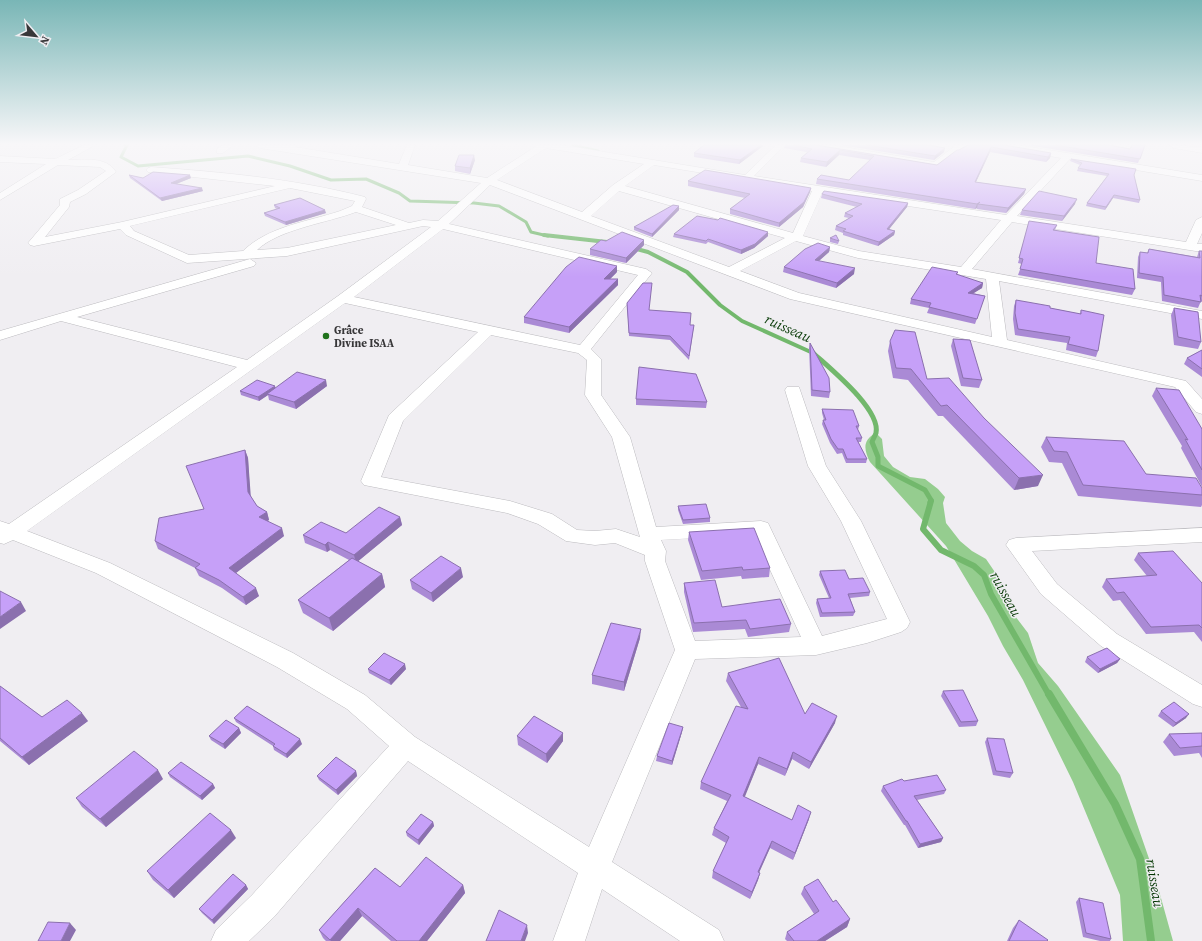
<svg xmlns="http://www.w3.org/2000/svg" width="1202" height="941" viewBox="0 0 1202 941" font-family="'Source Serif 4',serif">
<rect width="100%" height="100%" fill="#f0eef2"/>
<path fill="#95cd8f" d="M876,433L882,439L884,456L893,467L910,477L925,479L938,489L945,497L943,503L946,523L960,541L972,551L986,559L1003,584L1015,616L1028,633L1038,663L1058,686L1120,775L1154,873L1173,941H1123L1120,895L1073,782L1023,680L1003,646L988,616L946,546L870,462C864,450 862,440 876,433Z"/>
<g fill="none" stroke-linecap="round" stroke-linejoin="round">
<path stroke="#72b86c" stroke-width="3" d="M125,145H127L121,157L138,166L248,156L290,166L331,180L366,179L399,193L410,201L474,203L499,206L526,222L531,232L548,236
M573,145L598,151"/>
<path stroke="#72b86c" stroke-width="4" d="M544,235L607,242
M633,248L648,252L687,272L720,305L742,321L813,353"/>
<path stroke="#72b86c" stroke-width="5" d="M812,352C828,367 881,409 876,433C875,436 873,439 872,442L878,457V466L925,490L931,500L930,502"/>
<path stroke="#72b86c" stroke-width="6" d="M931,501L923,529L941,550L974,566L984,575L991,594L1049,695"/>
<path stroke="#72b86c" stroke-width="8" d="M1049,694L1115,804L1140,859L1151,941"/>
<defs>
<path id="minor" d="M84,145H95L68,160C85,160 106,156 116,172L86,194L70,202L69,207L45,237L122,222L275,186L148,172L146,170L148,168L151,167C223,172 295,179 365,197L366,199L362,207L409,223L423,220L438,221L481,183L260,148L256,145H296L295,147L399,164L407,145H415L408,165L487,178L538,145H562L745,175L776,145H785L754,176L1006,215L1061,158L1003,148L999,145H1018L1202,175V181L1070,159L1017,216L1186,242L1196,220L1202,217V233L1197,244H1202V252L1012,222L972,269L1202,311V319L999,281L1007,340L1186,381L1202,399V414L1196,412L1175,387L790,299L490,185L449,224L646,269L652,273L591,349L601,359V395L630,437L656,527L761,521L768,523L822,636L887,619L841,521L808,466L785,390L787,387H799L826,466L861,521L910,622L907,628L901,632L867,643L816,655L695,659L612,862L719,930L724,941H680L602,889L585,941H553L578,873L408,761L274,917L249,941H211L216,930L252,895L389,746L347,709L277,667L96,573L13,540L4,544L0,543V521L9,524L237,367L61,321L0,340V331L250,259L256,263L254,266L77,317L247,360L338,296L431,227L423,226L287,256L187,263L126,235L120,229L34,246L30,245L28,243L60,205V199L78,190L106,171L100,167L58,165L0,200V193L46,164L0,162V156L55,159ZM546,148L644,164L613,185L582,212L497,180ZM654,165L812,191L793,233L625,186ZM290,188L355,201L352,206L340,211C307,222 269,226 243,251L189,255L134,231L130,226ZM619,191L785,238L729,267L591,216ZM822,193L1001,220L961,267L859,251L803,236ZM356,212L396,225L287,248L257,250C279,229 327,223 356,212ZM443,229L638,275L580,345L354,297ZM796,241L858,258L986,279L992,337L799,293L740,271ZM345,303L478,332L389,415L361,481L364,485L507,513L538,524L566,541L595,545L615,543L645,555V561L675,650L589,847L415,737L365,695L293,653L110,563L27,531ZM491,335L578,353L587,360L585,395L612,437L640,537L616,529L595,531L577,530L552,514L510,501L381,477L403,421ZM754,535L801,637L695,641L665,561L666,551L661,540Z
M223,145H233L223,153H217V149Z
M812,145H832L934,162L956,145H965L936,168L816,148Z
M1170,145L1202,147V153L1174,148Z
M1202,528V542L1032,551L1057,584L1117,634L1202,685V707L1193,704L1101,646L1041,594L1006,545L1009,540L1016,538Z"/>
</defs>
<use href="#minor" stroke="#bcbbbf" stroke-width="1"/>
<use href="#minor" fill="#fff" fill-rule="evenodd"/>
</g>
<path fill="#aa8ad5" d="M704,145H763V146L739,164L694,157V153Z
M785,145H816L937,165L968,145L1051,153L1050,158L1046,162L990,152L976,182L1026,189L1024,194L1006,213L977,209V208L975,209L816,184L817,179L849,180L870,160L839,155L826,167L800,162L801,158L807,152L784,148Z
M841,145H929L944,152L934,160Z
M1027,145H1109L1130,149L1145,145L1138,163Z
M1071,159L1134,175L1140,200L1139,203L1113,198L1105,210L1086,206L1087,203L1107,176L1077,171L1078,168L1080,165L1070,161Z
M475,160L470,174L455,171V166Z
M129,175L143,178H191L176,184L203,191L162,201L130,178Z
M688,181L810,192L803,207L779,227L730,214V209L745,198L688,186Z
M822,194L908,203L907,207L889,229L895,231L894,235L878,246L843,235V233L835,230L836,226L849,218L844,217L845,213L857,207L821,198Z
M1075,204L1062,221L1020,215L1022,210Z
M274,205L326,213L286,225L265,216L264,213L277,209L275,208Z
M679,206V210L652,237L634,230V227Z
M1057,225L1055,230L1096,263L1135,289L1132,295L1018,275L1022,264L1018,263L1028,226Z
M674,234L768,236L754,248L741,254L708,242L706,244L673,237Z
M830,238L839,241L838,244L830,242Z
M644,240V245L626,263L590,255V249L606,241Z
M830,247L829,252L819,261L854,274L836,288L783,272L784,267Z
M1149,249L1197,257L1199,251H1202V302L1201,301L1198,308L1162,301L1161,282L1137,278L1138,257L1140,252L1147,253Z
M617,272L610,279L618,285L569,333L524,323V317Z
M958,272L957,275L983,283L982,288L973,293L985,296L975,324L927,313L929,308L910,304L911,299Z
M1016,300L1050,308L1080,314L1081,310L1098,351L1096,357L1066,350L1067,343L1015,335L1013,319L1014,306Z
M627,303L649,310L690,325H694L689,360L670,340L629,336Z
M1174,308L1201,342L1198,349L1174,345L1171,315Z
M953,339L982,380L979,388L961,386L951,346Z
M890,341L927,379L1038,486L1014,490L943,416H938L908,380L893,378L888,351Z
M810,343L830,392L829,398L811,396L809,348Z
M1202,350V377L1184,364L1187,358Z
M327,386L296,409L269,400L268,395L259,401L241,395L240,391L275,388Z
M1156,388L1202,429V487L1181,448L1182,446L1152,396Z
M636,399L707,402L706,408L636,405Z
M822,409L859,426L858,430L862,438L861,442H858L867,459L866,463H846L842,453L837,454L830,443L822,424L823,420H824L822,413Z
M1046,437L1146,474L1202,488V505L1201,507L1078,496L1062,463L1049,462L1041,447Z
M245,450L248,458L250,495L257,506L267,512L269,520L267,521L284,536L236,573L259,596L246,605L222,588L199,576L195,568L158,549L155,541L204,509Z
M678,506L710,518V522L683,524L678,510Z
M400,517L402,525L358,561L382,574L385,587L333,631L303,613L298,600L349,560L330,550L327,552L305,543L303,535L346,533Z
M689,532L770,568L769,577L742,579L741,576L701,580L688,540Z
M1138,553L1202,583V642L1194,632L1146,634L1120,600L1113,601L1102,587L1106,579L1147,576L1134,560Z
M820,571L849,579L870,592L869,596L850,598L855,612L853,616L820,617L816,603L817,599L829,598L819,575Z
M463,577L433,602L412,589L410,580Z
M684,583L722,607L791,624L789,632L748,637L745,629L693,632L684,592Z
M640,638L624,691L592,684V675Z
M1087,657L1120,659L1117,663L1098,673L1085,662Z
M368,669H406L391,685L369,673Z
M728,673L805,714L835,723L809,769L792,759L785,776L758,764L744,797L792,820L809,819L793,860L770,848L759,873H760L758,880L750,899L712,878L713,871L726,843L712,835L714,828L727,801L700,789L701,782L741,707L726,681Z
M0,686L42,717L88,721L29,765L0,741Z
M943,691L978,721L976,726L959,727L941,696Z
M1161,711L1186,718L1173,727L1158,716Z
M234,718L302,744L287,758L274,750L273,746L236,722Z
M683,727L682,732L672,765L656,761L657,756Z
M239,728L241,733L225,749L211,740L209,736Z
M1202,733V758L1199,753L1174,756L1163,742L1169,734Z
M517,736L563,741L547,763L518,745Z
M987,738L1013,773L1010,778L993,775L985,742Z
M356,771L357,776L338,795L319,780L317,776Z
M168,773L213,784L215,788L202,800L170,777Z
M163,779L106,827L82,807L76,798Z
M904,781L946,790L944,794L917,800L943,838L941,842L918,848L905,825H904L881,791L883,786Z
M433,822L434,826L419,845L407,836L406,832Z
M236,838L174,898L153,880L147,871Z
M375,868L400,887L463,885L465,893L427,941H391L362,916L340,941H326L323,938L319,930Z
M246,885L248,889L214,924L202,913L199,909Z
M804,887L850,919L847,927L825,941H787L785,939L787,932L814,914L801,894Z
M1079,898L1111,939L1110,941H1100L1083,937L1076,902Z
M1019,920L1047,941H1007L1013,928Z"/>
<path fill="#8b70ae" d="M761,145H763V146L739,164L740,160Z
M991,147L990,152L974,186L975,182Z
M945,148L944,152L934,160L935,156Z
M840,150L839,155L826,167L827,162Z
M1051,153L1050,158L1046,162L1048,157Z
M474,155L475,160L470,174V168Z
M190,175L191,178L171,186V183Z
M202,188L203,191L162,201L160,198Z
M811,188L810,192L803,207L779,227V223Z
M1026,189L1024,194L1006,213L1008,208Z
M1114,195L1113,198L1105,210L1106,207Z
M1077,199L1075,204L1062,221L1064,216Z
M980,202L978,204L977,208L975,209L977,204Z
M908,203L907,207L886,233L887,229Z
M679,206V210L652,237V234Z
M325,210L326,213L286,225L285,222Z
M895,231L894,235L878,246L879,242Z
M768,232V236L754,248L741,254V250Z
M644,240V245L626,263V258Z
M830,247L829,252L814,265L815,260Z
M617,266V272L604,285V279Z
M855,268L854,274L836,288L837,283Z
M618,279V285L569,333V327Z
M983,283L982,288L966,298L968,293Z
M326,380L327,386L296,409L294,402Z
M275,386L276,389L267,394L268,395L259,401L258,397Z
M245,450L248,458L251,499L248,492Z
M1043,475L1038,486L1014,490L1019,478Z
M267,512L269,520L261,525L259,517Z
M400,517L402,525L356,563L354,555Z
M282,528L284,536L232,576L229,568Z
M328,542L330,550L327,552L325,545Z
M461,568L463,577L433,602L431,593Z
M382,574L385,587L333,631L329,618Z
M256,588L259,596L246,605L243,597Z
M21,602L26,611L0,629V617Z
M641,629L640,638L624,691V682Z
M1120,659L1117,663L1098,673L1100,669Z
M405,664L406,669L391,685L389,680Z
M82,713L88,721L29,765L22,757Z
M1189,714L1186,718L1173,727L1176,723Z
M837,716L835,723L809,769L811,762Z
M683,727L682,732L672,765V761Z
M239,728L241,733L225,749L223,744Z
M563,733V741L547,763L546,754Z
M300,739L302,744L287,758L286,754Z
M793,752L792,759L785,776L787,769Z
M759,757L758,764L742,804L743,796Z
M158,770L163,779L106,827L100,819Z
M356,771L357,776L338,795L336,790Z
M213,784L215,788L202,800L200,796Z
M811,812L809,819L793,860L795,853Z
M433,822L434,826L419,845L418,840Z
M231,830L236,838L174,898L168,890Z
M943,838L941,842L918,848L920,844Z
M772,841L770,848L756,879L758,872Z
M760,873L758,880L750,899L752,892Z
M246,885L248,889L214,924L212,920Z
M463,885L465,893L427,941H419Z
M358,908L362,916L340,941H331L330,940Z
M850,919L847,927L825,941H817Z
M70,923L76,930L70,941H61Z
M527,925L528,933L525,941H521Z"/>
<path fill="#c6a0f8" stroke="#8b70ae" d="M704,145H761L740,160L694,153Z
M793,145H816L937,165L957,150H959L968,145H1004L1051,153L1048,157L991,147L975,182L1026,189L1008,208L978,204L980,202L977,204L817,179L821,175L849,180L874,156L840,150L827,162L801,158L812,149Z
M867,145H929L945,148L935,156Z
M1055,145H1109L1130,149L1132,145H1145L1140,159Z
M459,155H474L470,168L455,166Z
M1071,159L1136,169L1134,175L1140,200L1114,195L1106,207L1087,203L1109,174L1078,168L1082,163Z
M705,170L811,188L804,202L779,223L730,209L750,194L688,181Z
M153,172L190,175L171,183L202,188L160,198L129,175L143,178Z
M824,191L908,203L887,229L895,231L879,242L843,231L846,229L836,226L853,216L845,213L862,204L822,194Z
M1039,191L1077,199L1064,216L1022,210Z
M300,198L325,210L285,222L264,213L280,208L274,205Z
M673,205L679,206L652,234L634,227Z
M697,216L718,220L720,218L768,232L755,244L741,250L708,239L706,241L674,234Z
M1029,221L1057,225L1053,230L1099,237L1096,263L1133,269L1135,289L1020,269L1023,259L1019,258Z
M622,232L644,240L626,258L590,249L601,240L606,241Z
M836,235L839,241L830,238Z
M818,243L830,247L815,260L855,268L837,283L784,267L805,249Z
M1149,249L1200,258L1199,251H1202V296L1200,295L1201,302L1164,295L1163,277L1139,273L1140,252L1148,253Z
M579,257L617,266L604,279H618L569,327L524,317L566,267Z
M932,267L958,272L956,274L983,283L968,293L985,296L977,319L929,307L931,303L911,299Z
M643,283H652L649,310L691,313L690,325H694L689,356L670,336L629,333L627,303Z
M1016,300L1050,306V308L1081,314V310L1104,315L1098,351L1068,344L1070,337L1018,329L1015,313Z
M1174,308L1198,312L1201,342L1178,337Z
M895,330L915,332L927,379L949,378L984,418L1043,475L1019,478L947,405L941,406L911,369L896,368L890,341Z
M953,339L970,340L982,380L963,378Z
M810,343L829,378L830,392L812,390Z
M1202,350V369L1187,358Z
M639,367L696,374L707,402L636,399Z
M297,372L326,380L294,402L267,394Z
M257,380L275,386L258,397L240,391Z
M1156,388L1179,390L1202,429V470L1185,439L1188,440Z
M822,409L853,410L859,426H856L862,438H856L867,459H847L843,449H838L831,439L823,420H826Z
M1046,437L1124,441L1146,474L1196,478L1202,488V495L1083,485L1067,452L1054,451Z
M245,450L248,492L257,506L267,512L259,517L282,528L229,568L256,588L243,597L219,580L195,568L200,564L155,541L159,518L204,509L186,466Z
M706,504L710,518L683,520L678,506Z
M379,507L400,517L354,555L328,542L325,545L303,535L321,522L346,533Z
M754,528L770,568L743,570L742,567L702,571L689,532Z
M1173,551L1202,583V628L1199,625L1151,627L1124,592L1117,593L1106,579L1157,575L1138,553Z
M441,556L461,568L431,593L410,580Z
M352,558L382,574L329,618L298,600Z
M845,570L849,579L863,578L870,592L848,594L855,612L822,613L817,599L831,598L820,571Z
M715,580L722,607L780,599L791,624L750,629L746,620L694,623L684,583Z
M0,591L21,602L0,617Z
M611,623L641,629L624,682L592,675Z
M1107,648L1120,659L1100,669L1087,657Z
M384,653L405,664L389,680L368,669Z
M779,658L805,714L812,703L837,716L811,762L793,752L787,769L759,757L743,796L792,820L798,805L811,812L795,853L772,841L758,872L760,873L752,892L713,871L729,837L714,828L731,795L701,782L736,706L748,709L728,673Z
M0,686L42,717L67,700L82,713L22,757L0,738Z
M963,690L978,721L961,722L943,691Z
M1174,702L1189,714L1176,723L1161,711Z
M247,706L300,739L286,754L273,746L275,744L234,718Z
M534,716L563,733L546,754L517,736Z
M226,720L239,728L223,744L209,736Z
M669,723L683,727L672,761L657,756Z
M1202,733V746L1180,748L1169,734Z
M987,738L1004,739L1013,773L996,771Z
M134,751L158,770L100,819L76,798Z
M336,757L356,771L336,790L317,776Z
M181,762L213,784L200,796L168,773Z
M937,775L946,790L914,796L943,838L920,844L907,821H906L883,786L902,779L904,781Z
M210,813L231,830L168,890L147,871Z
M421,814L433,822L418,840L406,832Z
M426,857L463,885L419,941H397L358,908L330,940L319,930L375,868L400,887Z
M233,874L246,885L212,920L199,909Z
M818,879L833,902L836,900L850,919L817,941H794L787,932L819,911L804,887Z
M1079,898L1103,903L1111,939L1086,933Z
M499,910L527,925L521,941H486Z
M1019,920L1048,940L1047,941H1009Z
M48,922L70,923L61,941H38Z"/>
<linearGradient id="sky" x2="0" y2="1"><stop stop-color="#79b6b6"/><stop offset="0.52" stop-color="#f8f7f9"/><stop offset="1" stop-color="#f8f7f9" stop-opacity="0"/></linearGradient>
<rect width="1202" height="277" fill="url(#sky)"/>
<circle fill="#1f721b" stroke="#f0eef2" stroke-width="1.5" cx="326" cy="336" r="4"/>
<g text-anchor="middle" stroke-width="3" stroke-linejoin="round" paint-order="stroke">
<g font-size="11" font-weight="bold" fill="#383739" stroke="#f0eef2" text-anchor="start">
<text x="334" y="334">Grâce<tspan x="334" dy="13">Divine ISAA</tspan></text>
</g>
<g font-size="14" font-style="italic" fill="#033602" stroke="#f0eef2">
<text transform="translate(788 328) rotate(24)" y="5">ruisseau</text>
<text transform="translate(1006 594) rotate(61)" y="5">ruisseau</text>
<text transform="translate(1155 883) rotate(81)" y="5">ruisseau</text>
</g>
</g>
<g transform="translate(36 36) rotate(118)" stroke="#f0eef2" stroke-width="3" paint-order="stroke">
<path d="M0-3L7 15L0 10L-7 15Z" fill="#383739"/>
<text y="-6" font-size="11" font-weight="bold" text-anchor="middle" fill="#383739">N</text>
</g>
</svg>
